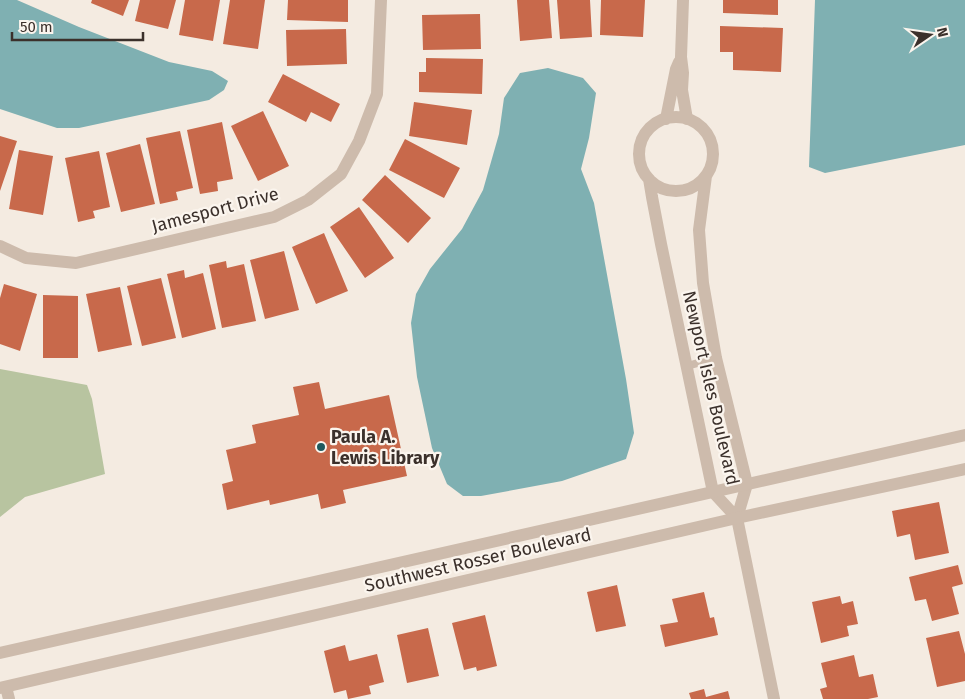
<svg xmlns="http://www.w3.org/2000/svg" width="965" height="699" viewBox="0 0 965 699" font-family="'Fira Sans',sans-serif">
<rect width="100%" height="100%" fill="#f4ebe1"/>
<path fill="#b8c4a0" d="M0,369L87,385L92,399L105,474L25,497L0,517Z"/>
<path fill="#7fb0b2" d="M0,0H17L79,27L169,62L212,71L228,81L224,90L209,100L79,128H57L0,109Z
M815,0H965V145L825,173L809,167Z
M548,68L583,78L596,93L589,138L581,169L594,203L626,379L634,433L626,459L562,481L481,496H463L447,484L432,448L417,377L411,323L416,294L430,269L462,229L483,190L499,134L504,98L520,73Z"/>
<path fill="#c8694b" d="M92,0H129L123,16L91,3Z
M140,0H176L168,29L135,21Z
M185,0H220L213,41L179,35Z
M230,0H265L258,49L223,44Z
M288,0H348V22L287,20Z
M517,0H549L552,38L520,41Z
M557,0H590L592,37L560,39Z
M601,0H645L643,37L600,35Z
M723,0H778V15L723,13Z
M480,14L481,49L423,50L422,15Z
M720,26L783,28L781,72L733,70V52H720Z
M346,29L347,64L287,66L286,30Z
M426,58L483,59L482,94L419,92V72H426Z
M283,74L340,104L331,122L311,112L306,122L268,102Z
M414,102L472,110L467,145L409,136Z
M263,111L289,166L258,181L231,126Z
M222,122L233,179L217,182L218,191L200,194L187,130Z
M180,131L193,188L176,192L178,200L160,204L146,138Z
M0,136L17,141L0,191Z
M405,139L460,168L444,198L389,170Z
M140,144L155,204L121,212L106,153Z
M19,150L53,156L43,215L9,209Z
M99,151L110,207L93,211L95,218L78,222L65,158Z
M385,175L431,218L408,243L362,200Z
M359,207L394,258L365,278L330,227Z
M324,233L348,291L316,304L292,247Z
M284,251L299,310L265,319L250,260Z
M226,261L227,268L244,264L256,321L222,328L209,265Z
M184,270L185,278L203,273L216,329L182,338L167,274Z
M161,278L176,338L142,346L127,286Z
M4,284L37,294L20,351L0,344V298Z
M120,287L132,345L98,352L86,294Z
M43,295L78,296V358H43Z
M319,382L325,409L389,395L407,476L343,490L346,503L321,509L318,494L270,505L269,500L227,510L222,484L233,481L226,450L256,443L252,425L299,415L293,387Z
M939,502L949,553L915,560L910,534L897,537L892,511Z
M958,565L963,584L952,587L959,614L932,621L926,599L915,601L909,577Z
M617,585L626,626L596,632L587,592Z
M704,592L710,618L714,617L718,635L665,647L660,625L678,622L672,599Z
M840,596L842,604L853,601L858,624L847,626L849,636L821,643L812,602Z
M485,615L497,666L477,671L476,667L464,670L452,623Z
M428,628L439,676L407,683L397,635Z
M959,631L965,654V681L937,687L926,638Z
M345,645L349,661L377,654L384,682L369,686L371,694L348,699L346,690L334,693L324,651Z
M854,655L859,677L873,674L878,697L868,699H823L820,689L827,687L821,663Z
M704,689L706,697L728,691L730,699H691L689,693Z"/>
<g fill="none" stroke-linecap="round" stroke-linejoin="round">
<path stroke="#cdbbac" stroke-width="8" d="M687,366L716,358"/>
<path stroke="#cdbbac" stroke-width="12" d="M683,0L681,57L683,73L682,90L687,119
M639 154a37 37 0 1 1 74 0a37 37 0 1 1-74 0Z
M666,119L676,69L679,62
M706,176L699,230L703,283L716,358L747,484L737,518L774,699
M649,179L652,197L661,244L713,492L737,518
M0,246L26,258L76,263L274,217L308,200L341,174L359,141L377,94L381,0
M6,687L9,699"/>
<path stroke="#cdbbac" stroke-width="12" d="M0,653L965,435
M0,688L737,518L965,469"/>
</g>
<circle fill="#1f5a5e" stroke="#fbf5ee" stroke-width="2" cx="321" cy="447" r="5"/>
<g text-anchor="middle" stroke-width="4.5" stroke-linejoin="round" paint-order="stroke">
<g font-size="18" fill="#3b302b" stroke="#fbf5ee">
<text transform="translate(215 210) rotate(-15)" y="6">Jamesport Drive</text>
<text transform="translate(711 388) rotate(77)" y="6">Newport Isles Boulevard</text>
<text transform="translate(478 560) rotate(-13)" y="6">Southwest Rosser Boulevard</text>
</g>
<g font-size="18" font-weight="bold" fill="#3b302b" stroke="#fbf5ee" text-anchor="start">
<text x="331" y="443">Paula A.<tspan x="331" dy="21">Lewis Library</tspan></text>
</g>
</g>
<g transform="translate(930 35) rotate(77)" stroke="#fbf5ee" stroke-width="4" paint-order="stroke">
<path d="M0-4L9 19L0 12L-9 19Z" fill="#3b302b"/>
<text y="-8" font-size="14" font-weight="bold" text-anchor="middle" fill="#3b302b">N</text>
</g>
<path d="M12 32v8h131v-8" fill="none" stroke="#3b302b" stroke-width="2.5"/>
<text x="20" y="32" font-size="15" fill="#3b302b" stroke="#fbf5ee" stroke-width="4" paint-order="stroke">50 m</text>
</svg>
